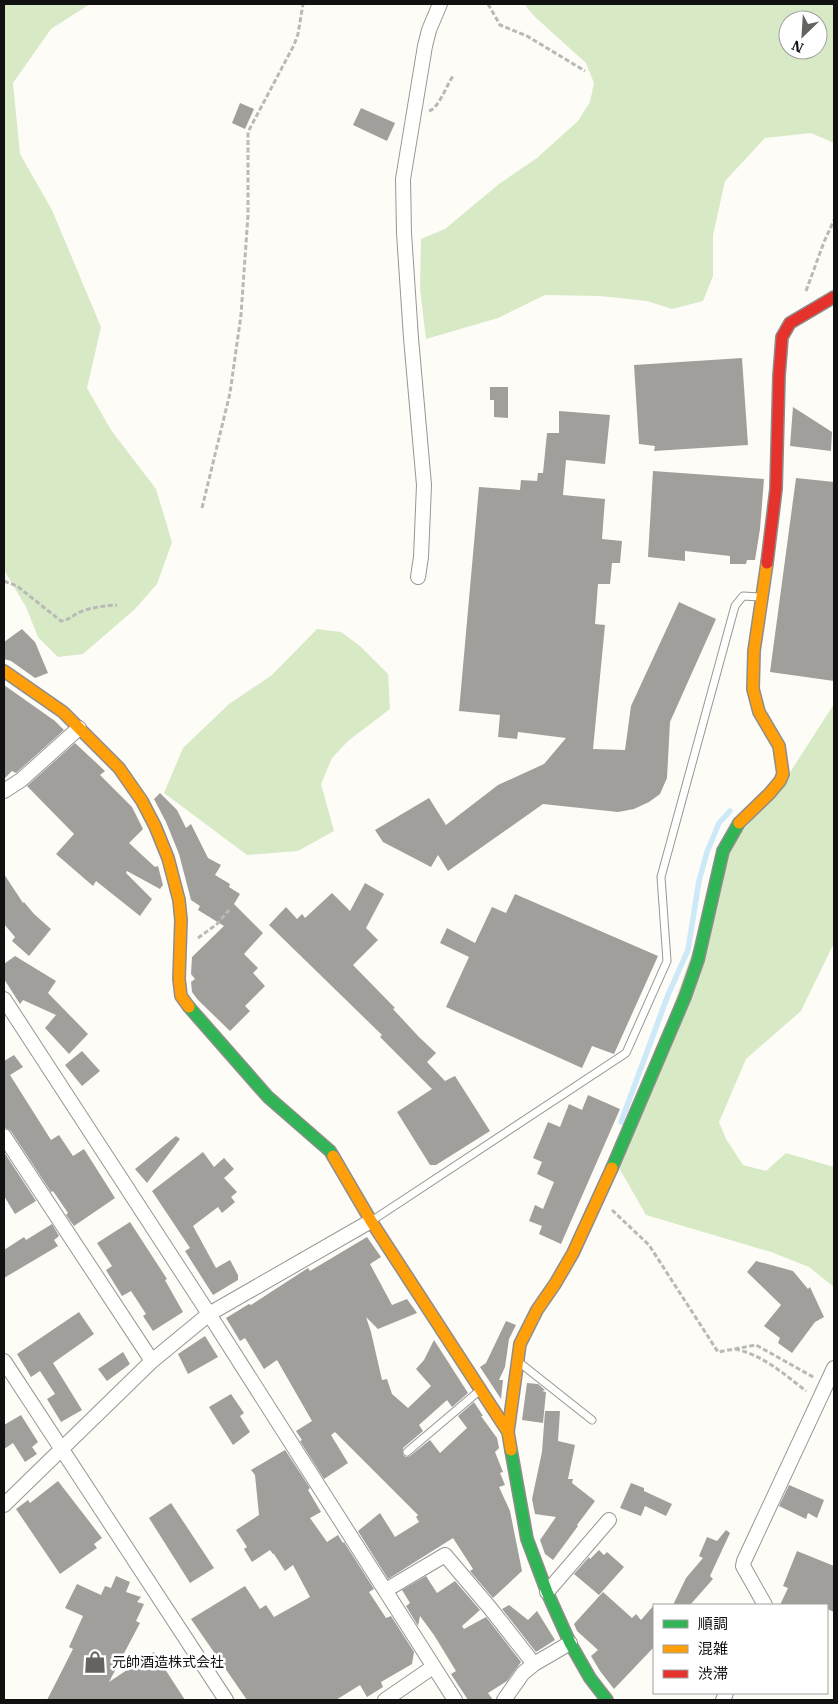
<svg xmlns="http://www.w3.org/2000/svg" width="838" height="1704" viewBox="0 0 838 1704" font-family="'IBM Plex Serif','Noto Sans JP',serif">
<rect width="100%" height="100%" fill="#fdfcf7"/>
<path fill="#d8eac5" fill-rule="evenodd" d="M4,4H90L51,29L13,83L20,154L52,210L101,327L87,388L111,430L156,489L172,542L157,584L135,609L83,654L58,657L38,637L26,607L4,570Z
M524,4H834V143L811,133L765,138L725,181L713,235V276L703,301L672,309L647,301L600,296L545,295L498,318L426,339L420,289L421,239L445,229L499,184L537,158L578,121L590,102L594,83L586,63L535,17ZM788,20H818V50H788Z
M317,629L341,632L360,646L388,674L390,709L348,741L332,758L321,784L334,831L298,851L247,855L164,793L183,748L229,704L272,675Z
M834,704V943L801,1011L746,1059L719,1122L726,1139L743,1165L766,1171L786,1153L834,1167V1287L809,1267L771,1252L646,1215L618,1166L729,846L780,788Z"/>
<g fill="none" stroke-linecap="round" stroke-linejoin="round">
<path stroke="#cde8f7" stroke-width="5.5" d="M621,1122L668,995L688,950L699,881L707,852L719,823L730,811"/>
</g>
<path fill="#a19f9c" d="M240,103L254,109L245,129L232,123Z
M361,108L395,123L387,141L353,125Z
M742,358L748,445L654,451L655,446L639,444L634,365Z
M490,387H508V418L494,417V400H490Z
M793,407L832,432L831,451L790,446Z
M559,411L610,415L605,464L566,460L563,495L605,499L602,539L622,541L620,563H612L610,584H598L595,624L605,625L593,749L625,750L631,706L679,602L716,619L670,722L667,778L660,794L649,802L634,809L618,812L543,804L448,871L438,855L431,867L383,842L375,830L429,798L446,825L498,785L544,764L566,738L518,732L517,739L498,737L500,715L459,711L479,487L520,490L521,480L537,481L538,473H543L547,433H559Z
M653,471L764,479L760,529L755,560H747L746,564H730V556L685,551V561L648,557Z
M796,478L834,482V681L770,672Z
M22,629L35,642L48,673L35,678L11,661L4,659V642Z
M4,685L55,721L64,730L16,773L12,771L4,779Z
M75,743L105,771L100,775L132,807L143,829L129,843L155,867L158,866L163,885L160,889L127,871L126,873L152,899L140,916L96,881L93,886L56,854L74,834L27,786Z
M160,793L177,810L186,828L191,824L208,858L221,865L215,875L230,884L229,887L240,894L234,904L263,933L244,954L258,968L253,973L265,986L245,1006L250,1011L230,1031L198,1000L192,992L191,982L195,979L191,974L192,957L224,926L198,910L200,906L191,900L179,854L166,822L154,799Z
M4,874L23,903L24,902L34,914L51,929L29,956L12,941L15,937L4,924Z
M365,883L384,894L366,928L378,940L353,965L395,1008L393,1009L419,1037L436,1053L427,1062L445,1081L455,1076L490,1131L436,1165H430L397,1112L432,1089L380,1037L382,1035L269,925L286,907L297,919L302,914L305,918L332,893L350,911Z
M515,894L658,956L614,1054L592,1046L582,1068L446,1007L469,957L440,943L447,928L475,943L492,907L506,913Z
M15,956L56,981L48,993L88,1034L69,1054L45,1028L56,1015L23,1000L20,1004L4,979V964Z
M82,1051L100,1071L82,1086L65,1065Z
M14,1055L23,1067L10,1075L51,1140L59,1135L73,1156L84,1149L115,1198L74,1226L66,1215L68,1213L53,1191L51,1192L11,1131L4,1127V1061Z
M588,1095L620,1109L561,1244L539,1234L542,1226L529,1221L535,1205L543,1209L554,1182L537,1174L542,1162L533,1158L548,1122L560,1127L569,1104L582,1110Z
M176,1136L180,1139L147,1183L135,1169Z
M4,1152L36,1201L15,1214L4,1196Z
M203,1152L214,1167L224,1158L234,1169L224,1178L237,1192L231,1197L235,1202L222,1213L218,1207L193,1226L216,1268L230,1260L238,1275V1280L213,1295L185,1251L190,1248L152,1191Z
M130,1222L167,1279L165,1280L183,1312L153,1331L143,1316L146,1314L131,1291L122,1296L106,1270L112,1266L97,1243Z
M52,1224L59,1236L54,1240L58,1246L4,1278V1250L24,1237L26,1240Z
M367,1237L381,1257L370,1264L392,1305L407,1299L417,1313L378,1329L366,1317L371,1332L382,1380L387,1379L392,1394L408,1408L431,1386L416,1369L424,1360L434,1340L468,1393L452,1407L447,1400L419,1425L423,1431L403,1448V1455L406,1457L410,1456L430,1440L440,1453L467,1428L458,1416L474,1402L483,1416H481L497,1438L499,1448L495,1452L503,1472L500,1473L505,1485L499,1487L510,1511L522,1571L493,1598L470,1571L473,1569L453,1538L388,1579L358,1531L380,1513L395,1537L419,1522L416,1517L418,1515L335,1432L331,1435L348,1463L324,1479L300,1441L302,1440L296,1431L312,1421L277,1360L264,1369L245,1338L240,1341L226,1318L249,1304L251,1305L308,1268L310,1271Z
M756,1261L793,1271L808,1289L810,1287L824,1317L815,1322L792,1353L778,1343L780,1338L764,1326L781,1305L747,1272Z
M79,1312L94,1334L53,1363L82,1410L61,1422L47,1399L55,1394L40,1371L31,1377L17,1354Z
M506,1321L516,1325L509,1339L505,1367L499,1380H503L501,1399L480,1367L486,1363Z
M205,1336L218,1357L188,1374L178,1354Z
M123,1352L130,1364L107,1381L98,1369Z
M527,1383L538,1384L545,1390L542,1391L546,1392L543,1423L522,1420Z
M231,1394L244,1413L240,1416L250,1432L233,1445L209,1407Z
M545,1411H560L558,1441L575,1445L568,1479H573L572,1483L595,1501L577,1525L578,1526L553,1560L545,1554L540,1540L556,1517L535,1514L532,1499L542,1452Z
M21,1415L38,1442L32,1447L37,1454L25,1462L13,1443L4,1449V1425Z
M285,1450L310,1488L308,1490L321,1512L310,1518L327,1542L338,1535L343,1543L344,1542L374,1589L369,1592L386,1618L391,1616L414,1652L412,1664L381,1682L383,1687L367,1697L360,1685L336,1700H247L191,1619L245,1586L260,1609L266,1605L274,1617L310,1597L293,1565L285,1571L274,1554H273L270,1550L252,1562L244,1549L247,1547L236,1530L259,1515L255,1475L251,1470Z
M58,1481L102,1538L94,1544L97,1548L60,1574L16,1509L28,1500L30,1503Z
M631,1483L644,1488V1491L672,1504L666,1516L645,1506L641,1516L620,1508Z
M789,1485L824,1500L817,1518L808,1513L806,1519L779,1506Z
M171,1503L214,1568L190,1583L149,1518Z
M726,1530L730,1533L710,1576L713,1579L690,1605H673L686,1578L703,1558L699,1556L707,1537L717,1541Z
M599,1550L604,1555L607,1552L624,1567L599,1595L574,1574L589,1557L590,1559Z
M797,1551L834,1566V1612L827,1609V1605H780L788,1588L783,1586Z
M116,1576L130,1582L126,1592L141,1597L137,1602L144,1604L136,1621L140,1623L109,1682L154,1652L185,1700H47L73,1649L69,1647L83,1616L65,1608L77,1584L101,1595L105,1586L111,1588Z
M426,1576L437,1593L455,1581L480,1610L462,1626L464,1629L486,1617L521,1662L507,1681L488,1693L493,1700H468L451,1674L456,1671L434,1635L420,1616L418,1626L406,1606L410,1603L402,1590Z
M603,1592L632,1618L636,1614L641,1620L654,1605V1647L614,1689L600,1671L591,1656L598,1650L577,1631L574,1624Z
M509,1605L528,1620L537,1611L555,1640L536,1652L502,1609Z"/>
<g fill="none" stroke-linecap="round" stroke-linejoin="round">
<defs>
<path id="lane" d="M373,1220L626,1053L667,961L661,877L735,606L743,596L760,597
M520,1363L592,1420
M407,1452L479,1391"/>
<path id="street" d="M418,577L421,557L424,485L411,338L404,233L403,179L425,46L429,30L440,4
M4,791L21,780L79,728
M4,999L209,1314L455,1700
M4,1136L152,1361
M4,1361L226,1700
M4,1505L152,1361L209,1314L371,1221
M386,1590L445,1555L490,1608L534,1664
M547,1592L609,1520
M765,1605L743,1566L744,1561L834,1368
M385,1700L433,1667
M504,1700L523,1673L534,1664L570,1643
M723,1700L726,1693"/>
<path id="fast" d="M189,1007L268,1097L330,1151L333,1156
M612,1168L685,997L698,960L723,851L739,823
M511,1450L527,1539L547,1592L570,1643L590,1678L607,1700"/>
<path id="slow" d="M4,671L63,712L119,768L142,801L155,826L168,858L179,900L181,920L179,979L181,996L189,1007
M739,823L769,794L780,781L783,774L779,746L759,712L753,689L754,651L767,563
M333,1156L371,1221L508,1432L511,1450
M508,1432L520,1344L537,1310L555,1284L573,1253L612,1168"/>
<path id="jam" d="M767,563L776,489L779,376L782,337L790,323L834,297"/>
</defs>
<use href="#lane" stroke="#979795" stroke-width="9"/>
<use href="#street" stroke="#979795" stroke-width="16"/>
<use href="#fast" stroke="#8e8d8b" stroke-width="14"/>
<use href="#slow" stroke="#8e8d8b" stroke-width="14"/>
<use href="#jam" stroke="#8e8d8b" stroke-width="14"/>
<path stroke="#b9b9b8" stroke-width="3" stroke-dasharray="5 2.5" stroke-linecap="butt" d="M488,4L500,25L527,36L585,71
M429,111C439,108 446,86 453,76
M806,291L824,242L834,220
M202,508L230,393L241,315L248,215V132L294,45L298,34L303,4
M4,581L17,586L61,621C70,620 73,615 80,612C92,607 104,606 117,605
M198,938L217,924L229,910
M612,1210L649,1245L718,1352L756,1345L815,1378
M735,1349C763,1355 784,1374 806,1391"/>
<use href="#lane" stroke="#fffffe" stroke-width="7"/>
<use href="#street" stroke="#fffffe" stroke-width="14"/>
<use href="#fast" stroke="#30b455" stroke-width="11"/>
<use href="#slow" stroke="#ff9f0a" stroke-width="11"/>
<use href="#jam" stroke="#e5322d" stroke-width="11"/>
</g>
<defs>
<symbol id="shop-bare" viewBox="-9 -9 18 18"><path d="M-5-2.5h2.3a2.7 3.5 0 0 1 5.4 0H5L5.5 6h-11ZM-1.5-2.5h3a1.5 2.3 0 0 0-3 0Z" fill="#646362" stroke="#fff" stroke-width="2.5" paint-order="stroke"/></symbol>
</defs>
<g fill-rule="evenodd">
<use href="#shop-bare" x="79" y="1646" width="32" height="32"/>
</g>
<g text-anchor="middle" stroke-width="5" stroke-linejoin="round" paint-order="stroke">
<g font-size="14" fill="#111" stroke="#fff" text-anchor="start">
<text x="112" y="1667">元帥酒造株式会社</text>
</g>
</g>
<rect width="838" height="1704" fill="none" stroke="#111111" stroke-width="10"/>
<rect x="653" y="1604" width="175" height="90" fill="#ffffff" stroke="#a0a0a0"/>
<rect x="663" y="1620" width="25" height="8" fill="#30b455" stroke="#a0a0a0"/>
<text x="698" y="1629" font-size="15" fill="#111111">順調</text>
<rect x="663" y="1645" width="25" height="8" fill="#ff9f0a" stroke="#a0a0a0"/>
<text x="698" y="1654" font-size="15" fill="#111111">混雑</text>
<rect x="663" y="1670" width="25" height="8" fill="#e5322d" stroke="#a0a0a0"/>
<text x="698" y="1679" font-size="15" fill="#111111">渋滞</text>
<g transform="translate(803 35) rotate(205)"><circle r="24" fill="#ffffff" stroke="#a0a0a0"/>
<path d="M0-4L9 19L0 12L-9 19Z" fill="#646362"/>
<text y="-8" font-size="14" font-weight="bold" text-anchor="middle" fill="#111111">N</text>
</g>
</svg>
